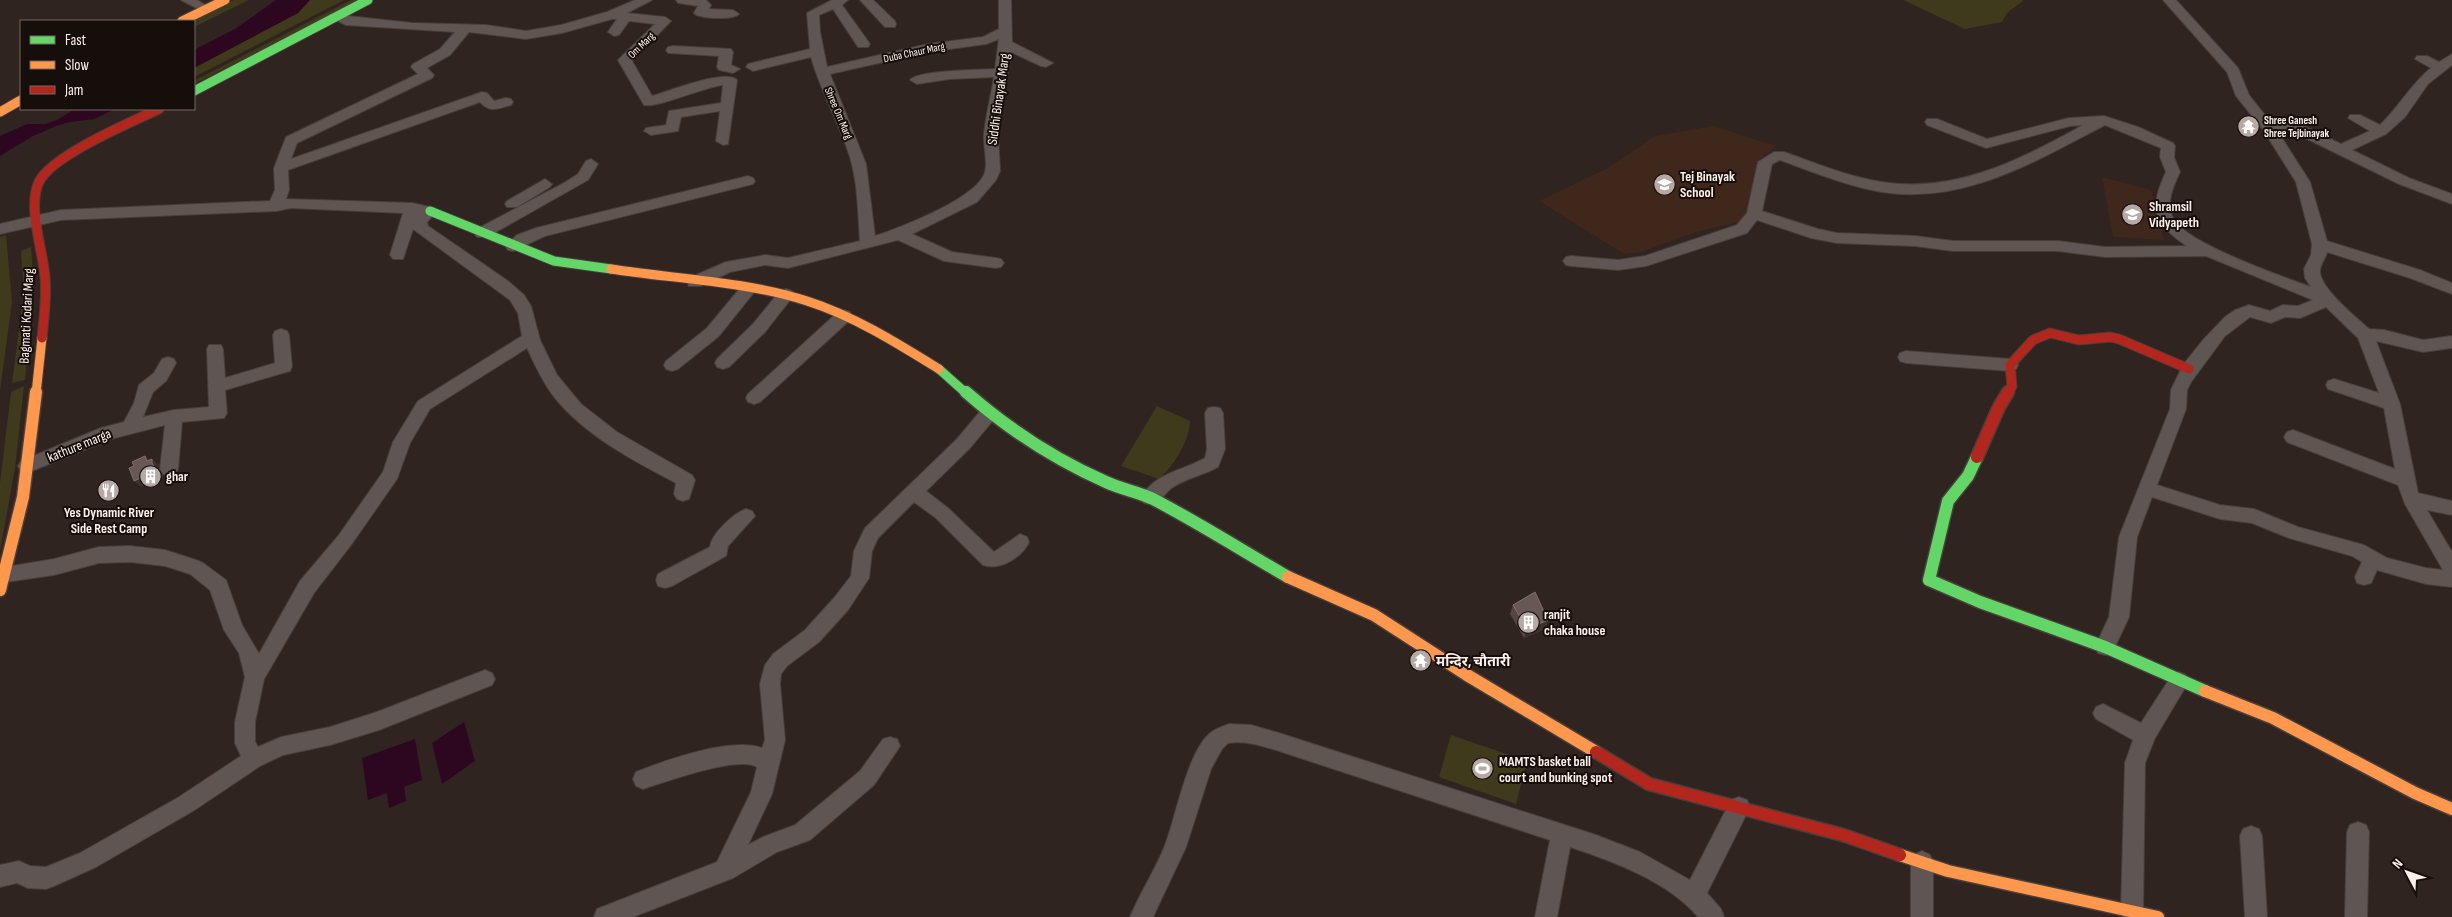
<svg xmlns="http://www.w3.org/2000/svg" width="2452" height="917" viewBox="0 0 2452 917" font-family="'Sofia Sans Condensed','Noto Sans Devanagari',sans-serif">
<rect width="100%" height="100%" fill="#2f241f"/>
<path fill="#3f271c" d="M1713,126L1776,146L1760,160L1748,217L1739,222L1696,232L1641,252L1624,254L1539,201L1608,168L1655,136Z
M2102,177L2151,190L2164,240L2113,237Z"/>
<path fill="#403a1d" d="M234,0H249L194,27V21Z
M310,0H344L194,77V68L298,13Z
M351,0H360L194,84V81Z
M1903,0H2022L2023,1L2008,12L2002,22L1965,29Z
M6,235L12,302L0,391V237Z
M31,247L34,288L25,380L12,383L24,291L21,251Z
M24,386L15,468L0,551V483L11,392Z
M1157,406L1190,421C1190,440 1173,467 1159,479L1121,466Z
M1451,735L1527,761L1516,804L1439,777Z"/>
<path fill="#2d071f" d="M276,0H310L298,13L194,68V50L235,29Z
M75,109H115L94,119L70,122L56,126L31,137L0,156V136L27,124H46L57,120Z
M464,722L475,761L442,784L432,743Z
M415,739L422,780L404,787L406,801L389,808L387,793L368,800L362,758Z"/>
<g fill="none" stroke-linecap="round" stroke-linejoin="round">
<defs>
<path id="street" d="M181,0H197L212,9L206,13Z
M635,0H652L627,13L665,17L671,21L632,61L652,96C667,92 726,68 737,80L728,144L723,145L716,141L720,111L681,117L678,131L651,135L644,131L646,128L666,125L669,111L721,103L723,85C704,87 658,108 644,105L618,60L655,24L629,21L619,35L614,36L608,32L617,19H612L562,33L526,39L469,32L450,55L427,68L434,75L432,78L297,143L291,159L482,92L487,93L494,101L506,98L511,99L513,102L511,105C497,109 490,113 480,102L288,170L289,190L286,199L412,203L435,208L437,211L427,222L428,226L508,281L524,295L531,306L540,340L557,375L581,404L617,432L692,475L695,480L689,499L683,501L677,499L674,494L676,483C634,461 586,436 555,398C543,383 535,365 527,348L430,409L410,443L397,479L351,545L314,593L264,679L255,722V742L258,747L281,737L330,727L377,712L485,670L492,673L495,679L492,685L379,730L330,745L283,755L260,766L193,811L96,867L54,886L46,889L28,888L17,883L0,887V865L19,861L30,866L46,867L80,853L179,797L241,756L235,743V722L245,677L239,653L224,630L210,590L190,574L165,566L130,562L99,563L54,575L6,582L0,580V568L54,559L99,547L130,546L165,550L196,560L203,563L226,580L242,625L259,654L300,581L339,535L383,472L393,442L418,401L522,336L518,313L510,300L413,229L403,259H393L390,255L403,213L291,208L276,211L61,220L0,234V224L61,210L270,201L275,190L274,168L286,137L418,74L411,67L413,64L440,49L455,32L346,25L329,17L330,14L412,23L486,25L526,31L561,25L607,12Z
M676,0H706L711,5L709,9L733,10L739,14C734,20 699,19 694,13L698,6L678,3Z
M832,0H848L842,5L870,44L868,47H858L833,9L819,15L820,32L827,67L928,44L983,37L999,29V0H1011L1012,42L1053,63L1046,67L1041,66L1011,52L998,135L1000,171L996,180L977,202L912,234L952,252L996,258L1001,259L1004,263L1001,267L996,268L944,261L898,240L788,268L765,265L730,272L701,286H689L687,282L689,278L726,262L765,255L788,258L860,241C858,213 858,184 850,157C839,122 820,90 811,57L753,71L746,67L748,64L810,49L807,13ZM999,39L995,69C980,70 918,70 910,80L917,84L950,79L994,77C991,96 986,115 984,134C983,146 988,161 985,172C978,198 900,228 875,236L866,164L830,74L928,52L986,44Z
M860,0H873L895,21L896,24L895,27H885Z
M2163,0H2176L2238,68L2249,95L2272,124L2296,122L2341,144L2370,131L2348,118L2350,115H2360L2380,125C2399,107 2411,84 2431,68L2415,59L2417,56H2427L2439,62L2452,54V65L2428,84L2405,117L2386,134L2352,150L2409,178L2452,194V204L2399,184L2289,130L2278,132L2310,182L2327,241L2420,270L2452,283V294L2410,278L2327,252C2326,258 2321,263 2320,270C2318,287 2357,318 2369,329L2384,330L2423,340L2452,336V348L2423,352L2376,341L2400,404L2418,493L2452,501V515L2427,510L2452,552V587L2426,584L2377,570L2371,583L2364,585L2357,583L2355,577L2362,562L2352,556L2289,538L2252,523L2220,519L2152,497L2137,537L2129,617L2112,653L2105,655L2098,653L2095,647L2109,617L2119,537L2170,409L2171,390L2183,365L2203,340L2225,317L2235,310L2249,305L2270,311L2283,305L2298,306L2313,300L2206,256L2105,257L2058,251H1953L1915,246L1837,243L1811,238L1757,220L1747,233L1646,266L1618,270L1571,266L1566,265L1563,261L1566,257L1571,256L1618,260L1645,256L1737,225L1747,213L1758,162L1774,152H1784C1816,163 1848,177 1882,182C1955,194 2022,159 2083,125L2070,126L1986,148L1927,125L1925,122L1927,119H1937L1987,139L2069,118L2104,116L2138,127L2173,143L2175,146L2174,157L2180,172C2174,185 2166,201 2172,216C2181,242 2284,277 2311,287L2305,278L2304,269L2311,255L2312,244L2296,182L2264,131L2236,96L2227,72ZM2105,125L2161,148L2160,157L2166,172C2148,209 2154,224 2187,246L2105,247L2058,241H1953L1915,236L1837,233L1818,229L1762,211L1772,164L1780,160C1813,172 1847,186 1882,192C1964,205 2036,161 2105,125ZM2326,307L2358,338L2379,393L2334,379L2328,381L2326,385L2328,389L2384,408L2395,469L2293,430L2287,432L2284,437L2287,442L2398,485L2405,504L2443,570L2426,568L2387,558L2364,545L2298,527L2254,509L2220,505L2157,485L2186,409L2187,390L2191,382L2225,336L2250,317L2271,323L2285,317L2300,318Z
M673,46L731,49L733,52L731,65L740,69L733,73L719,70L717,67L719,56L668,53L666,50L668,47Z
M591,159L598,164L588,180L487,237H477L474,233L477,229L564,183L578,174L586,161Z
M748,176L753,178L755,181L753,184L545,236L513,251L508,250L505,246L517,235L536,228Z
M545,179L552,184L550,187L517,207H507L505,204L507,201Z
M747,286L753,287L755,291L719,336L678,369L672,371L666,369L664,365L666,361L707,328L741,287Z
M786,289L792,291L794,295L765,332L729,367L723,369L717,367L715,363L717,359L753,324L780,291Z
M844,310L850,312L852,316L850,320L760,402L754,404L748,402L746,398L748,394L838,312Z
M281,329L287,331L289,335L292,367L290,371L225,390L227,413L224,418L182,422L178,469L175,474L169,476L163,474L160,469L165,425L111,439L27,473L21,471L18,466L21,461L101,428L124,422L134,403L139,385L154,373L162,359L168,357L174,359L176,363L166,381L153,392L143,417L174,410L209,407L207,349L209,345H221L223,349L225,378L275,363L273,335L275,331Z
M1906,351L2010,359L2016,361L2018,365L2016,369L2010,371L1906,363L1900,361L1898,357L1900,353Z
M989,407L995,408L998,413L995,418L969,449L926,491L948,508L994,552L1020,534L1027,537L1029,542C1022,557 1000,571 983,565L936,518L914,502L878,538L872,551L869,578L848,610L819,642L787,666L781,674L780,684L785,740L772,794L748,845L763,837L795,825L860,771L883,739L890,737L897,739L900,746L874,785L810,840L777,852L733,878L633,917H594L597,909L717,862L751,792L757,767C739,755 665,782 643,789L636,786L633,779L636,772C666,760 731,737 762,748L765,740L760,684L765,665L773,654L805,630L834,598L851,576L854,551L865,528L957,439L983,408Z
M1214,407L1220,408L1223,413L1225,449L1218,467C1204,475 1187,478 1173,487C1163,494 1158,508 1144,503L1141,498C1154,473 1182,471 1205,458L1207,449L1205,413L1208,408Z
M746,509L752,511L755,516L728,546L726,556L672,586L665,588L658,586L656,580L658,574L710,547C711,534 734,513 746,509Z
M2179,672L2186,675L2189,681L2155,738L2145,763L2143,912L2141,917H2123L2121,912L2125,763L2133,740L2096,719L2093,713L2096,707L2103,704L2141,723L2172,675Z
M1229,724L1251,725L1279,733L1596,835L1640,852L1690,880L1731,800L1739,797L1747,800L1750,807L1707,893L1721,909L1724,917H1698C1669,882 1613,861 1570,847L1557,917H1535L1550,840L1279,751C1262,746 1246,740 1228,743L1222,749L1211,769L1186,847L1153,917H1130C1140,893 1154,872 1164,848C1176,818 1186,756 1209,734C1215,729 1221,727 1229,724Z
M2358,822L2366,825L2369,832L2367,917H2345L2347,832L2350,825Z
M2251,826L2259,829L2262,836L2267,917H2245L2240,836L2243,829Z
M1922,851L1930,855L1933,862V917H1911V862L1914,855Z"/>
<path id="fast-far1" d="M194,91L368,0
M430,211L554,261L611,269
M939,369L967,394"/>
<path id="fast" d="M966,392C1007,428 1056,460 1106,482C1121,489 1138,492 1153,499C1199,523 1243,551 1288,577
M1977,457L1968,476L1948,501L1929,580L1980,602L2105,647L2205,691"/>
<path id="slow-far1" d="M182,21L225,0
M0,112L21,100
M611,269C675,279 745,281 807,301C854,316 897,343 939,369
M36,394L42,338"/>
<path id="slow" d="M1288,577L1374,615L1467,675L1596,752
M0,590L23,497L36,392
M2205,691L2273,718L2415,793L2452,809
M1900,855L1948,871L2158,917"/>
<path id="jam-far1" d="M42,338C44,318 47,297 45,277C43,250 27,207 39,182C51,156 131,122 159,109
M2007,394L2012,386L2010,365L2033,340L2050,333L2079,340L2110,337L2119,339L2189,369"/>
<path id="jam" d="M1977,457L1999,407L2008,392
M1596,752L1649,784L1843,835L1900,855"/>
</defs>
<use href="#street" stroke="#483f3b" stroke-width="2"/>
<use href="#fast-far1" stroke="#483f3b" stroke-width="11"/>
<use href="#fast" stroke="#483f3b" stroke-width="15"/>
<use href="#slow-far1" stroke="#483f3b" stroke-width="11"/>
<use href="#slow" stroke="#483f3b" stroke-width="15"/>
<use href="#jam-far1" stroke="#483f3b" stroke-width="11"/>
<use href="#jam" stroke="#483f3b" stroke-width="15"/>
<use href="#street" fill="#5f5653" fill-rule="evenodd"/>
<use href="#fast-far1" stroke="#63d668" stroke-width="9"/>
<use href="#fast" stroke="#63d668" stroke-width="12"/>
<use href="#slow-far1" stroke="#ff974d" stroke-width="9"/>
<use href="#slow" stroke="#ff974d" stroke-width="12"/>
<use href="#jam-far1" stroke="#b3261e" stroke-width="9"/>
<use href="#jam" stroke="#b3261e" stroke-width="12"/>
</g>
<path fill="#554544" d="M1513,605L1548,620L1545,629L1524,638L1510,614Z"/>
<path fill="#3e302d" d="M145,456L152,463V459L159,465L158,470L164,477L141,487L134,481L147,461Z
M1548,620L1545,629L1524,638L1527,629Z"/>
<path fill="#675755" stroke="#7f6f6d" d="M145,456L147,461L152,459V463L157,471L134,481L129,468L134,466L132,462Z
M1535,592L1548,620L1527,629L1513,605Z"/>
<defs>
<symbol id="temple-disc" viewBox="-11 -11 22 22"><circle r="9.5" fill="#b6a9a3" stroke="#160e0a"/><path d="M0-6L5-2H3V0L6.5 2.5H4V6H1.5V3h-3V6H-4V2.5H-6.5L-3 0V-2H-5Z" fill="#fff"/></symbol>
<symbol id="school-disc" viewBox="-11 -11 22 22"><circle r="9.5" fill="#b6a9a3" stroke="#160e0a"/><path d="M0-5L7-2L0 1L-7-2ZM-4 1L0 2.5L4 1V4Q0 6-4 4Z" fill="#fff"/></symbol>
<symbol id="building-disc" viewBox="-11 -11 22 22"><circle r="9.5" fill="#b6a9a3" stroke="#160e0a"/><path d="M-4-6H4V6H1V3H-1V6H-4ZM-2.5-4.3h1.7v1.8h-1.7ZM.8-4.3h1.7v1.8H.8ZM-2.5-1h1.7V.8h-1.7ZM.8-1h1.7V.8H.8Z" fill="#fff"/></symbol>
<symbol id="restaurant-disc" viewBox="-11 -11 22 22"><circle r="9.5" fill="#b6a9a3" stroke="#160e0a"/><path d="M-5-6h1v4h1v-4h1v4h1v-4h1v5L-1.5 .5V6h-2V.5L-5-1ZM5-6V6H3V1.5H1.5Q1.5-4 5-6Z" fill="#fff"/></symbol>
<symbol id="stadium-disc" viewBox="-11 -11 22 22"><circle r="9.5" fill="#b6a9a3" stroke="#160e0a"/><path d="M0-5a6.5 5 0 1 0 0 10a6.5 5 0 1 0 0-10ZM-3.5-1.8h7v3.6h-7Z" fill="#fff"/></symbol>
</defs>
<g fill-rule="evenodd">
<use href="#temple-disc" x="2236" y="114" width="25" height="25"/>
<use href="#school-disc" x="1652" y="172" width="25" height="25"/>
<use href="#school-disc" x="2120" y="202" width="25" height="25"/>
<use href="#building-disc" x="138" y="464" width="25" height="25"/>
<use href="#restaurant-disc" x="96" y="478" width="25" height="25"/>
<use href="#building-disc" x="1516" y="610" width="25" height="25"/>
<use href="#temple-disc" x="1408" y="648" width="25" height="25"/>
<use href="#stadium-disc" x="1470" y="756" width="25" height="25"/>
</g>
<g text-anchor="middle" stroke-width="4" stroke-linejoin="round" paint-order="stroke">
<g font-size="11" fill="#fef0ea" stroke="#160e0a">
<text transform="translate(641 45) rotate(-44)" y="4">Om Marg</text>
<text transform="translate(914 52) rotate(-12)" y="4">Duba Chaur Marg</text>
<text transform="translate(839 113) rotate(67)" y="4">Shree Om Marg</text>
</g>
<g font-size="11" font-weight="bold" fill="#fef0ea" stroke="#160e0a" text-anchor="start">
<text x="2264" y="124">Shree Ganesh<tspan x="2264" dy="13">Shree Tejbinayak</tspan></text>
</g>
<g font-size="14" fill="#fef0ea" stroke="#160e0a">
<text transform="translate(998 99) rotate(-82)" y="5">Siddhi Binayak Marg</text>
<text transform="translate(26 316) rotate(-87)" y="5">Bagmati Kodari Marg</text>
<text transform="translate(79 445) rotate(-22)" y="5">kathure marga</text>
</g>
<g font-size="14" font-weight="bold" fill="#fef0ea" stroke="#160e0a" text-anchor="start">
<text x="1680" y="181">Tej Binayak<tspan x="1680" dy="16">School</tspan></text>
<text x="2149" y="211">Shramsil<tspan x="2149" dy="16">Vidyapeth</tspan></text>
<text x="166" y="481">ghar</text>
<text x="109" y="517" text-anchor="middle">Yes Dynamic River<tspan x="109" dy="16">Side Rest Camp</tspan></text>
<text x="1544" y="619">ranjit<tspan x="1544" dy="16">chaka house</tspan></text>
<text x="1436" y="666">मन्दिर, चौतारी</text>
<text x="1499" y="766">MAMTS basket ball<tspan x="1499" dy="16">court and bunking spot</tspan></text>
</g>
</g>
<rect x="20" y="20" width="175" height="90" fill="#160e0a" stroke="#736864"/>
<rect x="30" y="36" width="25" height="8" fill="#63d668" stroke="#736864"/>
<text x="65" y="45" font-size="15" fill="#fef0ea">Fast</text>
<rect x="30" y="61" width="25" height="8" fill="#ff974d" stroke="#736864"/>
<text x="65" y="70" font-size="15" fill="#fef0ea">Slow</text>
<rect x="30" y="86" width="25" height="8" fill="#b3261e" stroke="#736864"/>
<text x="65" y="95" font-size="15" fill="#fef0ea">Jam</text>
<g transform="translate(2407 872) rotate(311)" stroke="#160e0a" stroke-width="4" paint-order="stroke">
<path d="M0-4L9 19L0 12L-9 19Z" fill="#fef0ea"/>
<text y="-8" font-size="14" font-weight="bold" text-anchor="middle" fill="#fef0ea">N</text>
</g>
</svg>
